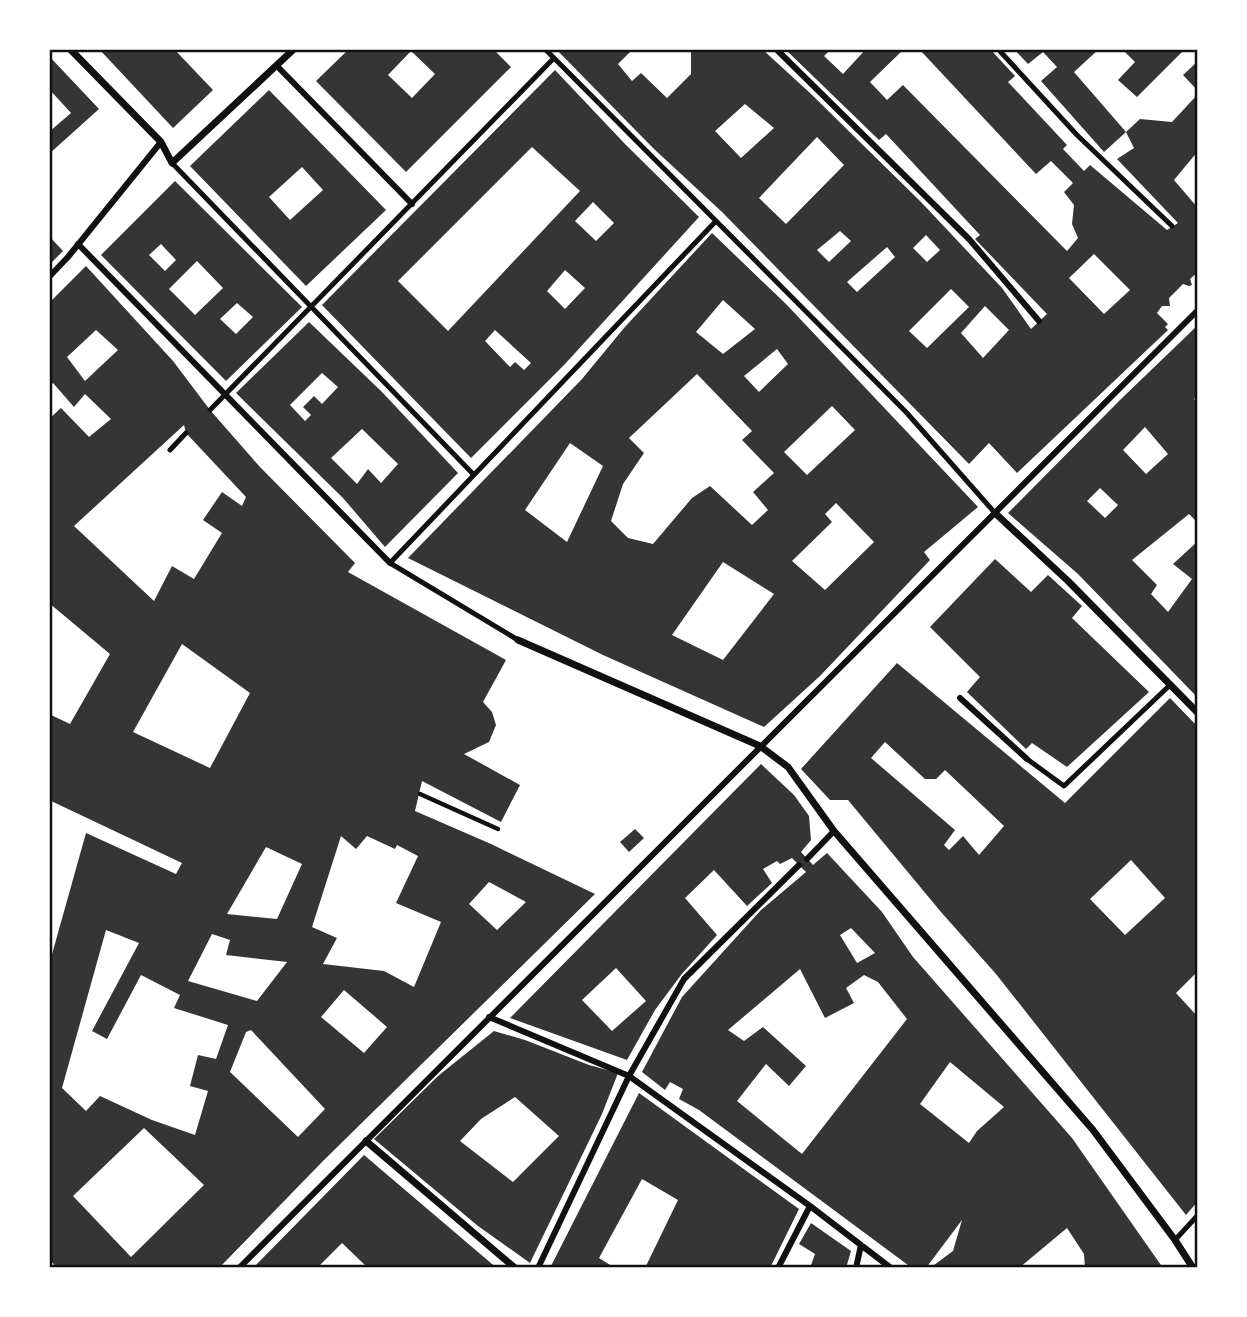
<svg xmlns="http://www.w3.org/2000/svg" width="1247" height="1317" viewBox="0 0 1247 1317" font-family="Montserrat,sans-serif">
<rect width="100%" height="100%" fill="#fff"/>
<path fill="#353535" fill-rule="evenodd" d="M99,49H174L213,90L173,128Z
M349,49H493L511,67L406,172L316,81ZM411,51L435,74L412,98L388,75Z
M556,49H633L618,64L632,81L641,73L667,98L691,74V49H762L810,93L921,202L1002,288L1031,329L1047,314L975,239L980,235L886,134L879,140L785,49H831L824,56L843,74L866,49H904L870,82L887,100L903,85L1067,251L1078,238L1072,224L1074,205L1064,192L1073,183L1051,161L1036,174L919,49H990L1015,76L1008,82L1067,145L1063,149L1084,171L1090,165L1167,230L1178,223L1117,159L1134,148L1126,132L1104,152L1041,81L1057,67L1043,52L1028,64L1014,49H1099L1074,72L1126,132L1140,119L1172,122L1198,94V151L1174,180L1198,208V272L1190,279L1192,285L1189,286L1183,284L1169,298L1170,306H1162L1157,313L1168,324L1165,327L1168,330L1017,473L989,443L969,464L722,212L653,148ZM745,104L774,128L741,158L715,131ZM817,137L844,165L786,224L759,198ZM840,231L851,241L829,262L817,250ZM926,235L940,250L927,262L913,248ZM887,247L895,257L857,292L847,282ZM1094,254L1130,290L1104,314L1069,278ZM951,289L969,307L927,348L909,331ZM985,306L1009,330L983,358L961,333Z
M1122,49H1185L1137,97L1118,80L1135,62Z
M49,56L99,109L49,154V132L71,113L49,89Z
M1198,61V91L1183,75Z
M555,70L625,144L699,217L565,364L471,458L322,305ZM532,147L580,191L448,331L398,281ZM593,202L614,223L596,241L575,221ZM565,270L585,288L565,309L547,291ZM495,330L531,363L524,370L515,362L510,367L485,341Z
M269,90L386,210L306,286L190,166ZM302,167L323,190L290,220L269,197Z
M175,181L302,307L226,381L101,255ZM161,244L176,260L165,271L149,255ZM197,261L223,288L195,315L169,289ZM237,303L253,317L236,334L220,319Z
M712,233L786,304L978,507L924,552L930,560L820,676L764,727L603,655L408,558L582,379L624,328ZM723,300L755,329L723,354L696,332ZM777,349L788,364L759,392L744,376ZM697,374L752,431L742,440L774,473L753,492L768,510L752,525L710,486L692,498L653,544L628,538L611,521L623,484L644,453L629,438ZM832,406L855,430L807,475L784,452ZM570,443L603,466L567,542L525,510ZM836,503L874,542L825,590L792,561L832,522L825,514ZM723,562L774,594L723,660L672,635Z
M49,236L63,251L49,265Z
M86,266L173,361L210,410L260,467L355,563L348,572L506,660L483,702L492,712L496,725L489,742L464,754L520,785L501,822L422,781L415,811L491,844L595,894L323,1161L219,1268H57L49,1259V965L86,833L176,874L182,863L49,800V714L70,724L110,654L49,603V419L61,408L89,437L111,419L85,394L74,407L53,383L49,387V303ZM96,330L118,350L85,381L67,357ZM184,425L186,433L246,497L242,506L222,492L203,520L222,533L194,579L172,566L154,601L74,526ZM182,644L250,693L210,768L133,732ZM341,836L356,849L367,836L395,849L397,845L418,856L396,903L441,922L414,987L384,971L323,964L337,938L312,927ZM266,847L302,864L277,919L227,914ZM489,882L526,902L497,930L469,904ZM106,930L139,943L92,1031L107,1039L141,975L180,995L174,1008L228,1025L216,1059L198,1055L190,1086L208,1091L195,1135L152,1120L100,1096L86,1111L62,1088ZM212,934L230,940L226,955L287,962L257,1001L188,981ZM344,990L387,1027L364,1053L321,1017ZM251,1030L325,1109L298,1137L230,1072L246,1032ZM144,1128L204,1185L131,1257L73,1196Z
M309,322L382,392L458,473L385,547L343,498L236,393ZM322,373L338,387L322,404L314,396L303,407L311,415L305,421L290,405ZM362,429L398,464L381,483L368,469L357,484L331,458Z
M1198,325V395L1194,399L1198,403V523L1189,514L1132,560L1157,585L1151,594L1168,612L1192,579L1173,564L1198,541V698L1078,574L1008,513L1120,400ZM1145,427L1168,454L1146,474L1123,450ZM1100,488L1118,505L1105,518L1087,501Z
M995,559L1031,592L1048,575L1082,606L1072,618L1149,692L1067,767L1032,743L1026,749L967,692L980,677L930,627Z
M897,663L1065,803L1170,698L1198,727V971L1176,993L1198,1017V1201L1186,1215L996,974L941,912L848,800H830L801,769ZM885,742L925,779H936L945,770L1004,826L979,855L963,836L949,850L944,845L955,830L871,758ZM1131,860L1165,898L1125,935L1090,899Z
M761,764L794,795L809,816L811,840L801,852L813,865L827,853L882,912L913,957L1072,1138L1163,1268H1085L1084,1254L1067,1228L1019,1268H930L953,1251L962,1220L926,1268H912L699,1110L679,1099L683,1089L670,1082L665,1090L642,1072L682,997L761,910L806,872L792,858L780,864L777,861L763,869L772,883L747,906L714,870L685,898L717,935L681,975L655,1010L627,1060L510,1018ZM851,928L875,953L857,963L840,935ZM616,968L646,1001L612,1031L582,1000ZM800,969L825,1018L854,1003L846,988L864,975L878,982L907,1019L802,1154L737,1101L766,1064L789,1086L806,1066L763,1027L744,1041L728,1030ZM950,1062L1004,1107L977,1131L969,1143L920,1104Z
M635,829L644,838L629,852L620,842Z
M494,1031L525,1040L589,1065L618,1073L602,1114L530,1263L478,1226L374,1139L438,1076ZM515,1097L559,1136L513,1182L460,1141L481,1119Z
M639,1093L799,1209L770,1268H645L678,1200L642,1179L599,1258L615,1268H550Z
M364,1155L492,1264L498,1268H368L342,1243L317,1268H253Z
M811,1223L851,1251L846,1268H810L815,1254L799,1244Z"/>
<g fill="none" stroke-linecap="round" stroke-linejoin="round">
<path stroke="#111" stroke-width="4.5" d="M420,794L498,829"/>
<path stroke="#111" stroke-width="5" d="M545,49L906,412L995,513
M998,49L1077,135L1172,226
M172,163L474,475
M210,410L554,58
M170,450L186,433
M518,640L390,563L716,221
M1027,759L1064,786L1170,685
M1175,1240L1198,1215"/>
<path stroke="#111" stroke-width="6" d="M776,49L969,239L1039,321
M277,66L412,204
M78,244L390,563
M49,277L68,257L161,142
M960,698L1027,759
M807,859L834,831
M489,1017L629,1076L810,1206L891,1268
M239,1268L1198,310
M538,1268L629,1076L684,979L799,865
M778,1268L810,1206
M856,1268L861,1245"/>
<path stroke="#111" stroke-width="7" d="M70,49L161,142L172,163L294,49
M995,513L1068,581L1198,713
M518,640L760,746L788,767L834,831L1093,1130L1175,1240L1193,1268
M366,1141L515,1268"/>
</g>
<rect width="1247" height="1317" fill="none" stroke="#ffffff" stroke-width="102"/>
<rect x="51" y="51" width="1145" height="1215" fill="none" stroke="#111" stroke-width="2.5"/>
</svg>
